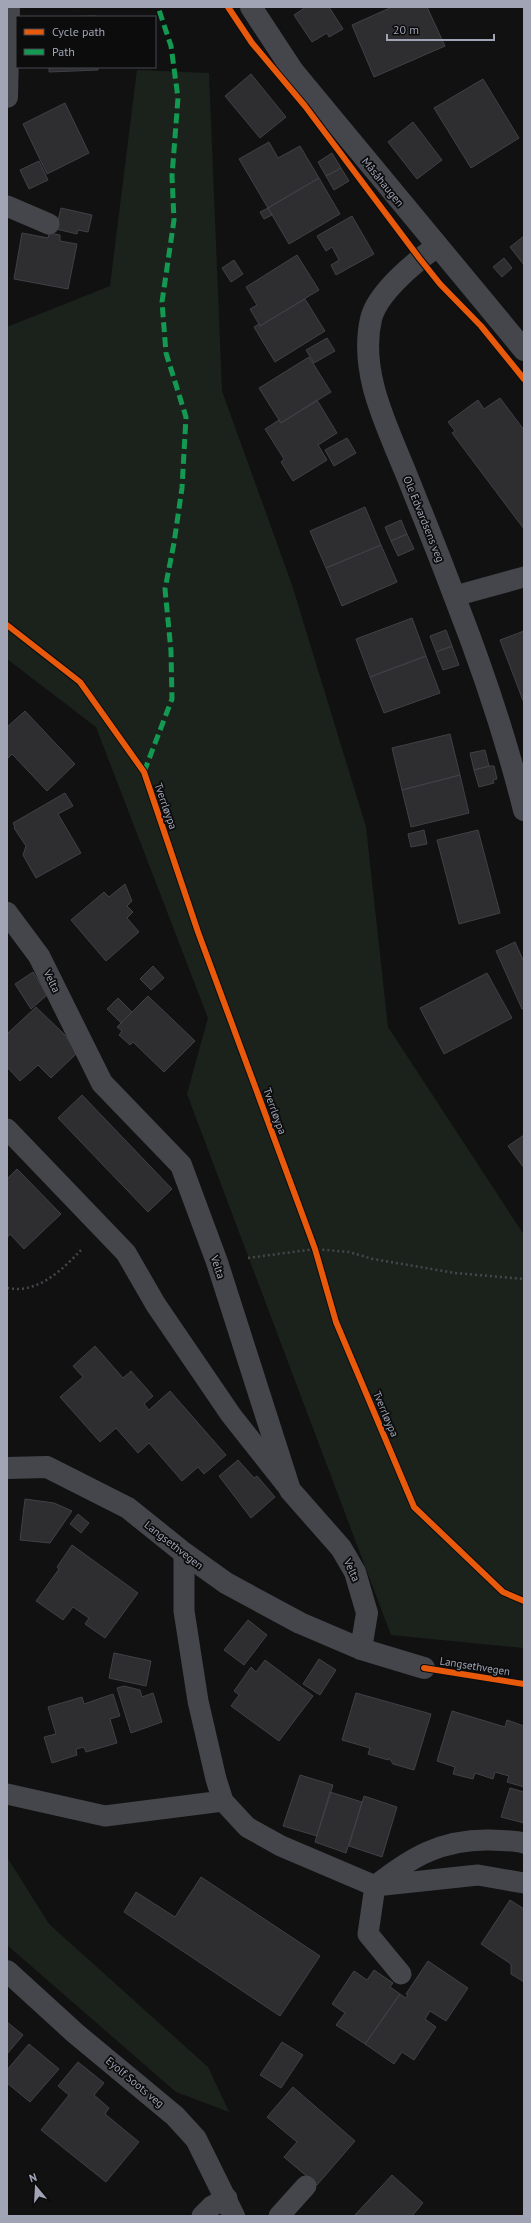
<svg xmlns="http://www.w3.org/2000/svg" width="531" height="2223" viewBox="0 0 531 2223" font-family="'PT Sans',sans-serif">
<rect width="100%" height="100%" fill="#111112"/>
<path fill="#1b221c" d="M137,70L209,73L222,391L292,585L366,827L388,1027L524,1235V1648L391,1635L187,1094L208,1018L96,727L7,659V327L110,286Z
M7,1857L49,1924L208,2067L229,2112L176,2092L7,1945Z"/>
<path fill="#2e2e31" stroke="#404146" d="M306,7H329L343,29L329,37L327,33L312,42L294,15Z
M392,7H427L445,46L374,77L352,25Z
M96,16V17H53Z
M49,67H98V70L49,72Z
M251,74L286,117L260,138L225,96Z
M483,79L519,138L471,168L434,108Z
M65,103L89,153L47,174L23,124Z
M413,122L442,160L417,179L388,142Z
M269,142L278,158L300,146L319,178L268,208L239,159Z
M332,153L341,168L326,176L318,162Z
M39,161L48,180L29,189L20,170Z
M341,168L349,181L334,190L326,176Z
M319,178L340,214L289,244L268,208Z
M61,208L92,215L88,232L78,230L77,234L56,229Z
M268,208L272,215L264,219L260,212Z
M352,216L374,254L336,275L331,265L339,260L332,247L326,251L317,236Z
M22,233L48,238L49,233L60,235V241L77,244L68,289L14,279Z
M524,236V265L510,247Z
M297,255L319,290L260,326L250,309L257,305L246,287Z
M504,258L512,268L502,277L493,267Z
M234,260L243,274L231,282L222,268Z
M305,299L325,331L275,362L254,327L259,324L260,326Z
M327,338L335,351L314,363L306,350Z
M309,357L331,392L281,423L259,388Z
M500,398L524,430V529L452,433L455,431L448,422L478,400L484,409Z
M317,400L337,433L318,445L327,460L293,481L281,462L284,459L265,429L279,420L281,423Z
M347,438L356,453L334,466L325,450Z
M365,507L381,545L326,568L310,531Z
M401,520L407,534L391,541L385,527Z
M407,534L414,549L398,556L391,541Z
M381,545L397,582L342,606L326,568Z
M412,618L426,656L370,677L356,639Z
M446,630L452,646L436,652L430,636Z
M524,631V703L500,640Z
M452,646L459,665L443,670L436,652Z
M426,656L440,693L384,713L370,677Z
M25,711L75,764L47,791L12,754L7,759V727Z
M450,734L460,775L402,790L392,748Z
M485,750L489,766L474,770L470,753Z
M489,766H494L497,779L493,780L494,783L479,787L474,770Z
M460,775L469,813L411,827L402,790Z
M65,793L73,806L58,814L81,853L36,878L23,855L26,846L14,828L15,827L13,823Z
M424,830L427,844L411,847L408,834Z
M478,830L500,913L459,924L437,840Z
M125,884L132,901L127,906L133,912L127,918L139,932L106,961L71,920L104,892L109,897Z
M515,942L524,962V1008L522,1009L496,951Z
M153,966L164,978L151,990L140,979Z
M33,972L47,995L31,1009L15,984Z
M487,973L512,1018L444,1054L420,1008Z
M148,996L195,1041L164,1072L133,1042L130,1045L119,1035L122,1031L117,1027Z
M118,998L132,1012L121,1023L107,1009Z
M36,1007L65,1035L77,1053L51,1078L38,1065L20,1081L7,1067V1034Z
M82,1095L172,1189L148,1212L58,1118Z
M524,1135V1168L508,1146Z
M17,1169L61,1214L24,1249L10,1234L7,1238V1179Z
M95,1346L123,1378L131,1371L153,1396L144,1404L149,1410L170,1391L226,1455L204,1474L198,1467L182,1481L149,1443L138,1453L116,1428L100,1442L60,1397L83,1377L73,1366Z
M238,1460L254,1478L257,1476L275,1497L251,1518L219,1476Z
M25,1499L54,1503L72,1511L50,1543L20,1540Z
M78,1514L89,1523L81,1533L70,1524Z
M72,1545L138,1593L105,1638L85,1624L89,1618L73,1607L63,1620L36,1601L59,1569L57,1567Z
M248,1620L267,1635L244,1665L224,1650Z
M114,1653L151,1661L146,1686L109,1678Z
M319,1659L336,1670L320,1695L303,1684Z
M265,1660L313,1696L279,1741L231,1706L239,1695L234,1691L251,1667L256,1672Z
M124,1686L140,1690L142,1697L153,1693L162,1722L131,1733L117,1688Z
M356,1693L431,1714L414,1770L393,1764L389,1758L388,1760L368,1754L370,1748L342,1740Z
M113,1694L120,1716L110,1719L117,1743L86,1752L84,1747L76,1749L77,1755L52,1763L44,1737L56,1734L48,1707L82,1697L84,1704Z
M452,1711L505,1727L507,1720L524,1726V1787L507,1782L509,1776L495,1772L493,1779L475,1773L473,1779L453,1774L455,1767L437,1761Z
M300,1775L333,1785L317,1836L283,1826Z
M510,1788L524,1792V1823L501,1817Z
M330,1792L362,1802L346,1853L315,1842Z
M364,1796L397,1807L382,1857L349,1846Z
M201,1877L320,1956L280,2016L124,1912L136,1892L175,1917Z
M510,1900L524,1909V1982L511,1974V1964L481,1944Z
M428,1961L468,1988L446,2021L430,2011L425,2019L436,2027L414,2060L402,2052L394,2064L365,2044L400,1994L406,1998L408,1995L406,1994Z
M374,1970L393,1983L390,1987L400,1994L365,2044L336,2025L345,2013L332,2004L354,1971L367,1980Z
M7,2022L23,2035L7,2054Z
M282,2042L303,2055L281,2088L260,2075Z
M29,2044L59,2069L30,2102L7,2083V2070Z
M78,2062L104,2083L94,2095L109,2108L105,2114L139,2142L106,2182L41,2130L69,2095L58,2086Z
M293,2087L355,2141L317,2185L284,2157L297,2142L267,2117Z
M392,2175L423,2203L412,2216H354Z"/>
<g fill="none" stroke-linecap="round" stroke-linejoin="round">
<path stroke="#46474c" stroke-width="2.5" stroke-dasharray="2 3" stroke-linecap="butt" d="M248,1258L315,1249L349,1252L373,1259L455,1273L524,1279
M7,1288C38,1294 62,1270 81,1250"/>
<path stroke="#45464b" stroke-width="21" d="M7,206L49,224
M455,596L524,577
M7,1129L126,1253L156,1305L231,1415L288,1487
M184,1553V1611L198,1701L216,1779L223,1801L247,1827L281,1846L375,1886C411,1857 442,1839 490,1840C502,1841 513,1840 524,1843
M7,1794L105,1816L223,1801
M401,1974L368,1934L375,1886L478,1875L524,1883
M202,2216L212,2206L227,2198
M279,2216L306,2186"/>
<path stroke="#45464b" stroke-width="22" d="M251,7L293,71L524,350
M7,97L9,7
M436,247C415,262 377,293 371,319C359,372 386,424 405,471C422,513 439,555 455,598C482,667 506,738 524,810
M7,913L39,956L102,1083L181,1165L217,1262L290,1490L341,1548L355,1572L367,1613L361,1649
M7,1468L47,1467L128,1508L184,1553L226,1583L300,1623L361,1649L424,1668
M7,1971L75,2033L175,2116L196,2139L234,2216"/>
<path stroke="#139951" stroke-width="5" stroke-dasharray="10 5" stroke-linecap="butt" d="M144,772L172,699L171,651L165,589L174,543L182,488L186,417L166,353L162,302L174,220L172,176L178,98L171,46L158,7"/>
<defs>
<path id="cycleway" d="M228,7L252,43L305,106L420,259L440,284L481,326L524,379
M7,625L80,682L144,772L198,932L315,1249L336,1322L414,1507L503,1592L524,1601
M424,1668L524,1684"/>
</defs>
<use href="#cycleway" stroke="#0c0c0d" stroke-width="8"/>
<use href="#cycleway" stroke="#e8590c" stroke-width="6"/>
</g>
<g text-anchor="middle" stroke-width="3.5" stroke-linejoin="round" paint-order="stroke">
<g font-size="11" fill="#a0a4b5" stroke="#0c0c0d">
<text transform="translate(383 182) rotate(51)" y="4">Måsåhaugen</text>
<text transform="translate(424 519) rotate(68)" y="4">Ole Edvardsens veg</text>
<text transform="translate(166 806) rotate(71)" y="4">Tverrløypa</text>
<text transform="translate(52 981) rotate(64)" y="4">Velta</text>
<text transform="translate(275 1111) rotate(70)" y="4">Tverrløypa</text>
<text transform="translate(218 1267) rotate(72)" y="4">Velta</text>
<text transform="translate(386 1414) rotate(67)" y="4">Tverrløypa</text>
<text transform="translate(174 1545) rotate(38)" y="4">Langsethvegen</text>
<text transform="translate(352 1570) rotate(65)" y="4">Velta</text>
<text transform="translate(475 1666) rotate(9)" y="4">Langsethvegen</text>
<text transform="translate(135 2082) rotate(40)" y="4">Eyolf Soots veg</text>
</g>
</g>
<rect width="531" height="2223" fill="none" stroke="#a0a4b5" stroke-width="16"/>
<rect x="16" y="16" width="140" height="52" fill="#0c0c0d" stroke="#474950"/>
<rect x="24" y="29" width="20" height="6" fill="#e8590c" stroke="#474950"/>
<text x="52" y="36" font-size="12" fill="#a0a4b5">Cycle path</text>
<rect x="24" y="49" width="20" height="6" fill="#139951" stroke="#474950"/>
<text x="52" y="56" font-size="12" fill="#a0a4b5">Path</text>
<g transform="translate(36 2187) rotate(342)" stroke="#0c0c0d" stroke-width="3" paint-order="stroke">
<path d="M0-3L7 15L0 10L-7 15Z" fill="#a0a4b5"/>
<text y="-6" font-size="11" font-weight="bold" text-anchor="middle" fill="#a0a4b5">N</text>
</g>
<path d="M387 34v6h107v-6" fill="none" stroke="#a0a4b5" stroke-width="2"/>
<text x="393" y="34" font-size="12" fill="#a0a4b5" stroke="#0c0c0d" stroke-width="3" paint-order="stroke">20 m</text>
</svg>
